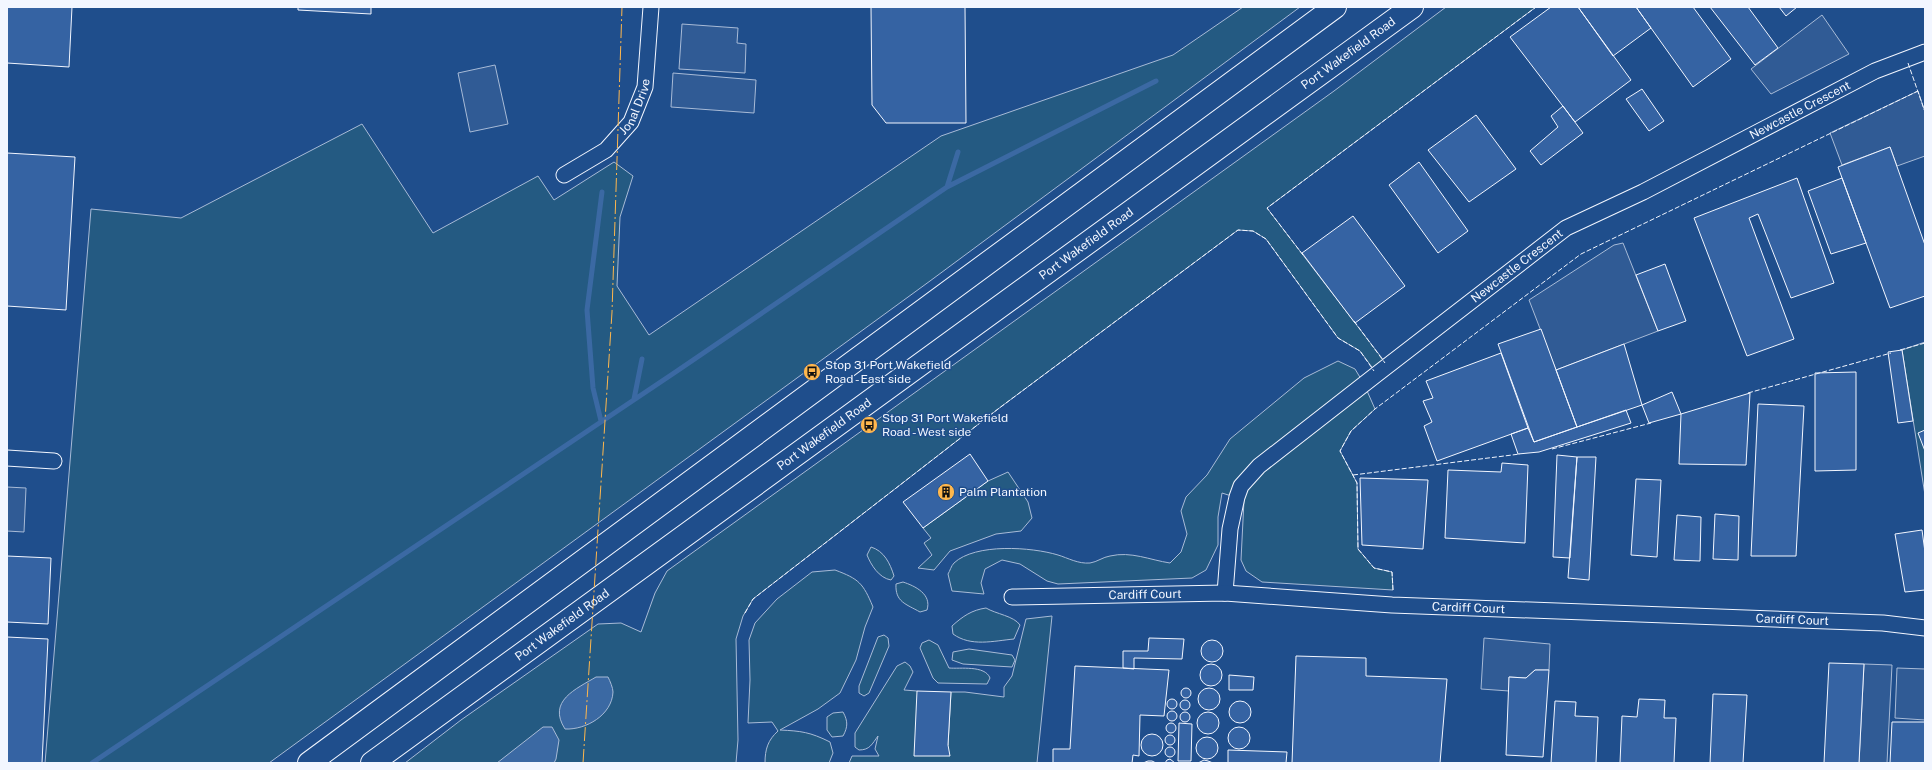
<svg xmlns="http://www.w3.org/2000/svg" width="1932" height="770" viewBox="0 0 1932 770" font-family="'Public Sans',sans-serif">
<rect width="100%" height="100%" fill="#1f4e8c"/>
<path fill="#245a82" stroke="#a8bbd7" d="M1243,7H1300L930,281L269,763H45L91,209L181,218L362,124L433,233L538,176L554,200L614,162L633,176L620,217L617,286L649,335L941,136L1173,55Z
M1446,7H1536L1267,208L1388,366L1377,374L1360,351L1338,338L1266,239L1253,231L1238,230L998,409L753,599L743,616L736,639L738,740L736,763H405L461,720L598,624L621,623L641,632L655,593L667,571L1334,91Z
M1925,342V495L1902,350Z
M1338,361L1355,369L1364,384L1375,409L1351,431L1340,451L1357,483L1358,549L1374,568L1392,572L1393,590L1262,582L1246,571L1241,560L1244,500L1222,493L1218,517V545L1206,570L1192,578L1058,584L1047,581L1020,564L1002,560L985,569L981,583L984,594L952,591L948,574C950,571 951,566 954,563C975,543 1032,547 1058,555C1068,558 1078,564 1090,563C1097,562 1103,557 1110,556C1131,551 1150,560 1170,563L1181,552L1187,534L1181,511L1186,497L1207,475L1230,439L1304,378Z
M1008,472L1028,502L1032,518L1021,531L996,534L950,551L934,570L918,568L932,555L924,543L931,538L923,528L988,481Z
M871,547C884,551 890,563 894,576L891,580C879,578 871,565 867,555Z
M835,570C859,579 863,583 873,607L865,627L856,660L840,693L818,709L780,730C801,731 810,732 830,742L833,753L829,763H765C765,749 768,740 778,731L772,722L748,723L750,680L749,640L755,623L777,599L812,572Z
M903,582C915,586 932,594 927,610L920,612C906,604 895,602 896,584Z
M986,608C996,614 1014,616 1020,625L1014,639C993,641 971,647 953,634L952,626C963,616 972,610 986,608Z
M1052,616L1037,763H849L852,756H879L875,749L878,736C872,744 870,750 859,750L855,747V733L897,666L905,662L910,666L913,672L904,690L917,691L948,745L951,692H965L1004,697V687L1012,676L1026,619Z
M884,635L888,638L889,646L869,693L864,696L859,693V686L878,637Z
M929,640L938,645L949,668C960,669 985,665 990,678L987,684L938,683L933,678L920,648L922,643Z
M969,649L1012,655L1015,660L1012,667L963,664L952,660L953,652Z
M843,712C848,721 848,727 843,736L832,737L827,730V717L833,713Z"/>
<path fill="#305b95" stroke="#a8bbd7" d="M1822,15L1849,54L1771,94L1751,69Z
M682,24L738,28L737,43L746,44L745,73L679,69Z
M495,65L508,124L470,132L458,73Z
M673,73L756,80L754,113L671,107Z
M1918,91L1925,112V156L1897,166L1890,147L1842,165L1830,133Z
M1623,243L1658,331L1556,370L1529,300L1614,245Z
M7,487L26,488L24,532L7,531Z
M1484,638L1550,644L1549,670H1535L1526,678L1509,677V691L1481,689Z
M1864,664L1892,665L1887,763H1859Z
M1897,668L1925,669V720L1895,718Z"/>
<path fill="#3b69a3" stroke="#a8bbd7" d="M596,677H608C610,681 613,688 613,692C612,715 586,730 565,729C547,701 576,689 596,677Z
M543,727H552L559,740L556,759L554,763H497Z"/>
<g fill="none" stroke-linecap="round" stroke-linejoin="round">
<path stroke="#3b69a3" stroke-width="5" d="M947,187L958,152
M634,399L642,359
M601,421L593,388L587,310L602,192
M92,763L677,371L947,187L1156,81"/>
</g>
<path fill="#3563a3" stroke="#f2f6ff" d="M7,7H72L69,67L7,63Z
M298,7H371V14L298,10Z
M871,7H965L966,123H886L872,105Z
M1551,7H1578L1631,80L1575,122L1510,37Z
M1578,7H1636L1651,28L1613,56Z
M1636,7H1693L1731,59L1693,87Z
M1710,7H1748L1778,48L1755,65Z
M1779,7H1797L1786,16Z
M1642,89L1664,121L1649,131L1626,99Z
M1563,106L1583,133L1541,165L1530,151L1558,127L1551,116Z
M1476,115L1516,169L1469,202L1428,150Z
M1890,147L1925,245V296L1890,308L1838,167Z
M7,153L75,157L66,310L7,306Z
M1419,162L1468,231L1438,253L1389,185Z
M1797,178L1834,283L1791,298L1758,214L1749,218L1794,339L1747,356L1694,218Z
M1842,178L1866,243L1831,254L1808,191Z
M1353,216L1405,286L1355,323L1302,253Z
M1665,264L1686,321L1658,331L1636,275Z
M1541,329L1577,427L1534,442L1498,344Z
M1624,344L1642,405L1577,427L1556,370Z
M1902,350L1913,421L1898,423L1888,352Z
M1501,353L1528,428L1437,461L1424,426L1432,422L1423,401L1433,398L1426,381Z
M1856,372V470L1815,471V373Z
M1672,392L1681,414L1649,423L1642,405Z
M1750,393L1746,465L1679,464L1681,414Z
M1758,404L1804,406L1796,556H1751Z
M1626,410L1631,423L1539,452L1518,454L1511,434L1528,428L1534,442Z
M1925,430V451L1918,433Z
M970,454L988,481L923,528L903,502Z
M1557,455L1577,457L1570,558L1553,557Z
M1577,457H1596L1589,580L1568,578Z
M1502,463L1528,465L1525,543L1445,538L1448,470L1501,472Z
M1360,478L1428,480L1423,549L1362,545Z
M1636,479L1661,480L1657,557L1631,555Z
M1715,514L1739,516L1738,560L1713,559Z
M1677,515L1701,517L1700,561L1674,560Z
M1922,530L1925,552V590L1905,592L1895,534Z
M7,556L51,558L48,624L7,622Z
M7,637L48,639L42,763H7Z
M1149,638L1184,639L1182,659L1134,658V669L1123,668V651H1148Z
M1201 651a11 11 0 1 1 22 0a11 11 0 1 1-22 0Z
M1296,656L1366,658V676L1447,679L1440,763H1292Z
M1829,663L1864,664L1859,763H1824Z
M1200 675a11 11 0 1 1 22 0a11 11 0 1 1-22 0Z
M1075,666L1169,670L1164,716L1140,715L1139,756L1133,755L1132,763H1053V749H1070Z
M1535,670H1549L1543,757L1506,755L1509,677L1526,678Z
M1229,675L1254,677L1253,690H1229Z
M1181 693a5 5 0 1 1 10 0a5 5 0 1 1-10 0Z
M1198 699a11 11 0 1 1 22 0a11 11 0 1 1-22 0Z
M917,691L951,692L948,745L950,756H914Z
M1713,694L1747,695L1743,763H1710Z
M1167 704a5 5 0 1 1 10 0a5 5 0 1 1-10 0Z
M1639,699L1665,700L1664,718H1676L1674,763H1620L1622,716L1637,717Z
M1180 705a5 5 0 1 1 10 0a5 5 0 1 1-10 0Z
M1229 712a11 11 0 1 1 22 0a11 11 0 1 1-22 0Z
M1555,701L1576,702L1575,716L1598,717L1596,763H1551Z
M1167 716a5 5 0 1 1 10 0a5 5 0 1 1-10 0Z
M1180 717a5 5 0 1 1 10 0a5 5 0 1 1-10 0Z
M1197 723a11 11 0 1 1 22 0a11 11 0 1 1-22 0Z
M1892,722H1925V763H1890Z
M1166 728a5 5 0 1 1 10 0a5 5 0 1 1-10 0Z
M1179,723L1192,724L1191,761H1178Z
M1228 738a11 11 0 1 1 22 0a11 11 0 1 1-22 0Z
M1141 745a11 11 0 1 1 22 0a11 11 0 1 1-22 0Z
M1165 740a5 5 0 1 1 10 0a5 5 0 1 1-10 0Z
M1196 748a11 11 0 1 1 22 0a11 11 0 1 1-22 0Z
M1165 752a5 5 0 1 1 10 0a5 5 0 1 1-10 0Z
M1228,750L1287,752L1286,763H1228Z
M1170,759L1175,763H1165L1167,760Z
M1204,760L1208,761L1213,763H1198Z
M1148,761H1152L1156,763H1143Z"/>
<g fill="none" stroke-linecap="round" stroke-linejoin="round">
<defs>
<g id="minor">
<path id="s1" d="M564,175L606,150L631,122L645,87L651,7"/>
<path d="M7,458L54,461"/>
<path id="s2" d="M1225,593L1230,529L1237,497L1241,486L1259,466L1377,374L1566,228L1643,192L1875,71L1925,52"/>
<path id="s3" d="M1012,597L1225,593L1392,605L1883,623L1925,628"/>
</g>
<g id="trunk">
<path d="M309,763L1335,7"/>
<path id="s4" d="M372,763L1412,7"/>
</g>
</defs>
<use href="#minor" stroke="#f2f6ff" stroke-width="17"/>
<use href="#trunk" stroke="#f2f6ff" stroke-width="24"/>
<use href="#minor" stroke="#1f4e8c" stroke-width="15"/>
<use href="#trunk" stroke="#1f4e8c" stroke-width="22"/>
<path stroke="#f2f6ff" stroke-width="1" stroke-dasharray="5 2" stroke-linecap="butt" d="M1908,63L1925,112
M1303,255L1267,208L1536,7
M1354,321L1385,363
M1900,350L1925,343
M1748,393L1891,353
M1552,449L1651,423
M1353,475L1520,454
M1393,590L1392,572L1374,568L1358,549L1357,483L1340,451L1351,431L1375,409L1581,254L1918,91
M745,613L753,599L998,409L1238,230L1253,231L1266,239L1338,338L1360,351L1374,371"/>
<path stroke="#ffb74d" stroke-width="1" stroke-dasharray="14 3 2 3" stroke-linecap="butt" d="M583,763L612,312L622,7"/>
</g>
<defs>
<symbol id="bus-disc" viewBox="-11 -11 22 22"><circle r="9.5" fill="#ffb74d" stroke="#1f4e8c"/><path d="M-5-6H5V4H4V6H2V4H-2V6H-4V4H-5ZM-3.5-4V0h7V-4ZM-3.5 1.2v1.5H-2V1.2ZM2 1.2v1.5H3.5V1.2Z" fill="#111"/></symbol>
<symbol id="building-disc" viewBox="-11 -11 22 22"><circle r="9.5" fill="#ffb74d" stroke="#1f4e8c"/><path d="M-4-6H4V6H1V3H-1V6H-4ZM-2.5-4.3h1.7v1.8h-1.7ZM.8-4.3h1.7v1.8H.8ZM-2.5-1h1.7V.8h-1.7ZM.8-1h1.7V.8H.8Z" fill="#111"/></symbol>
</defs>
<g fill-rule="evenodd">
<use href="#bus-disc" x="802" y="362" width="20" height="20"/>
<use href="#bus-disc" x="859" y="415" width="20" height="20"/>
<use href="#building-disc" x="936" y="482" width="20" height="20"/>
</g>
<g text-anchor="middle" stroke-width="3" stroke-linejoin="round" paint-order="stroke">
<g font-size="12" fill="#f2f6ff" stroke="#1f4e8c">
<text dy="4" stroke="none"><textPath href="#s4" startOffset="1207">Port Wakefield Road</textPath></text>
<text dy="4" stroke="none"><textPath href="#s1" startOffset="102">Jonal Drive</textPath></text>
<text dy="4" stroke="none"><textPath href="#s2" startOffset="786">Newcastle Crescent</textPath></text>
<text dy="4" stroke="none"><textPath href="#s4" startOffset="883">Port Wakefield Road</textPath></text>
<text dy="4" stroke="none"><textPath href="#s2" startOffset="462">Newcastle Crescent</textPath></text>
<text dy="4" stroke="none"><textPath href="#s4" startOffset="559">Port Wakefield Road</textPath></text>
<text dy="4" stroke="none"><textPath href="#s3" startOffset="133">Cardiff Court</textPath></text>
<text dy="4" stroke="none"><textPath href="#s3" startOffset="457">Cardiff Court</textPath></text>
<text dy="4" stroke="none"><textPath href="#s3" startOffset="781">Cardiff Court</textPath></text>
<text dy="4" stroke="none"><textPath href="#s4" startOffset="235">Port Wakefield Road</textPath></text>
</g>
<g font-size="12" fill="#f2f6ff" stroke="#1f4e8c" text-anchor="start">
<text x="825" y="369">Stop 31 Port Wakefield<tspan x="825" dy="14">Road - East side</tspan></text>
<text x="882" y="422">Stop 31 Port Wakefield<tspan x="882" dy="14">Road - West side</tspan></text>
<text x="959" y="496">Palm Plantation</text>
</g>
</g>
<rect width="1932" height="770" fill="none" stroke="#f2f6ff" stroke-width="16"/>
</svg>
